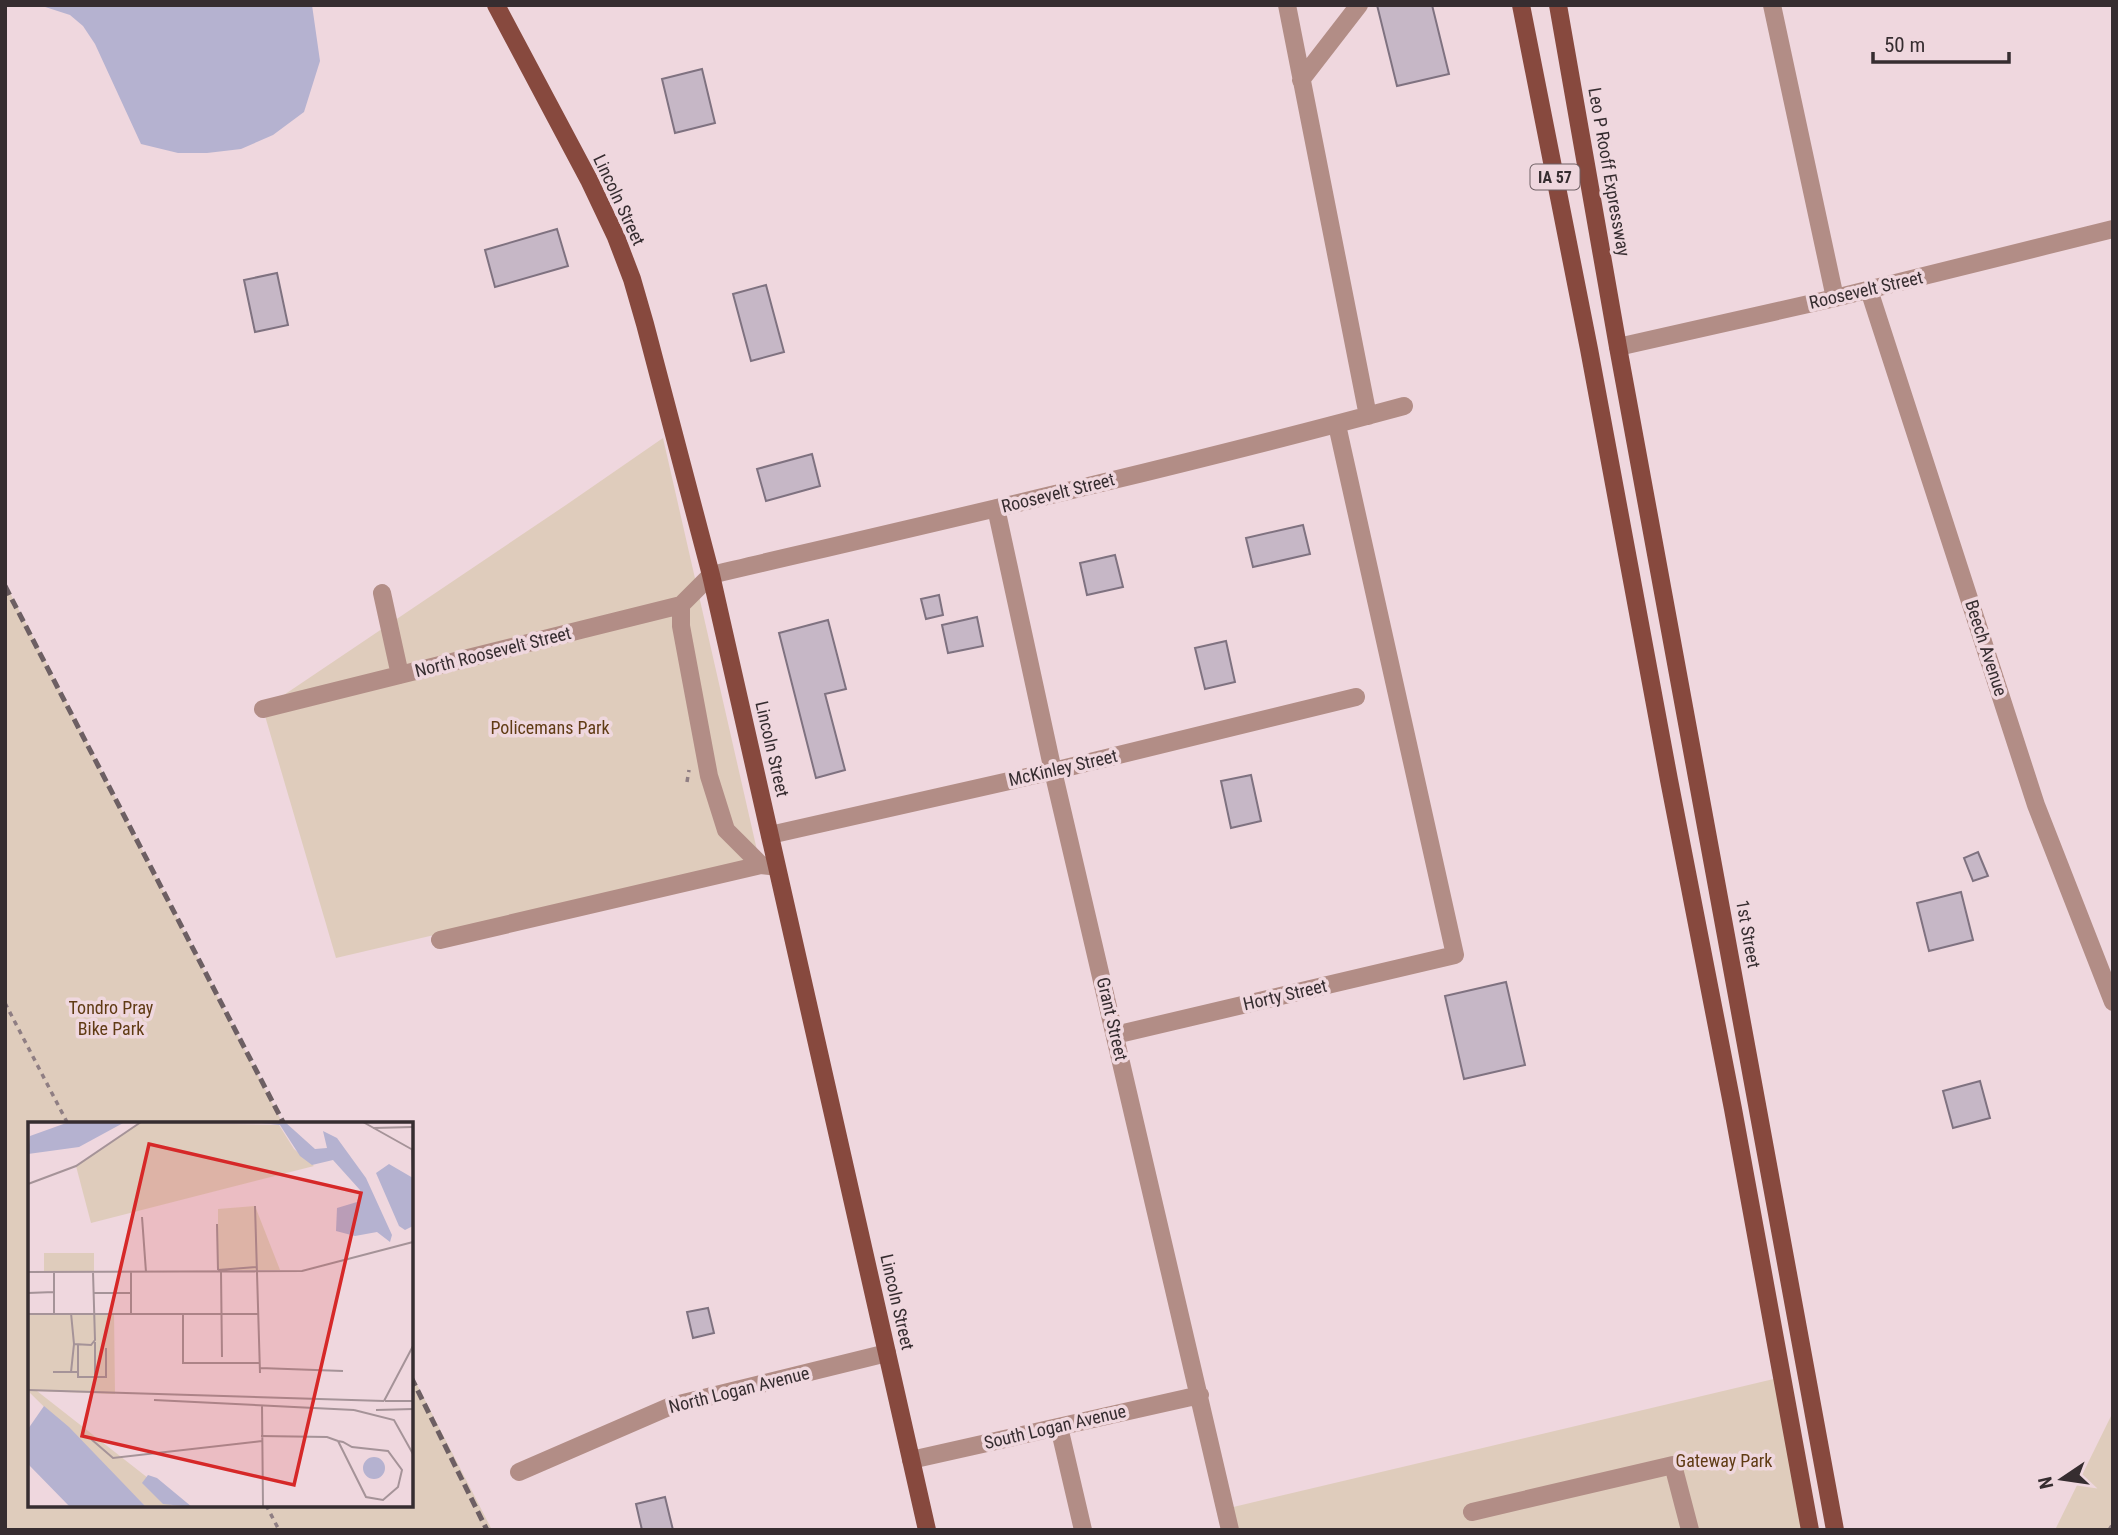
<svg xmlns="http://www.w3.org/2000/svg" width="2118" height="1535" viewBox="0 0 2118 1535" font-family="'Roboto Condensed',sans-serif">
<rect width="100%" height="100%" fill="#efd7de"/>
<path fill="#dfccbc" d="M663,438L759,859L336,958L263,709L566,505Z
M5,583L283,1124H30V1505H411V1373L492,1530H5Z
M1782,1377L1807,1530H1230L1225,1509Z
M2113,1412V1530H2055Z"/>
<path fill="#b5b2d0" d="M39,5H312L320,61L304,112L273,135L241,149L207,153H178L141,144L95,44L83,26L70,15Z"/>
<path fill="#c6b7c6" stroke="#7f7280" stroke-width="2" d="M1377,5H1432L1449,74L1397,86Z
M702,69L715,123L675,133L662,79Z
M557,229L568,266L495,287L485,250Z
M277,273L288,325L255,332L244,280Z
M766,285L784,352L751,361L733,294Z
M812,454L820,486L766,501L757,469Z
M1303,525L1310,554L1253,567L1246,538Z
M1115,555L1123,587L1087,595L1080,563Z
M939,595L943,615L926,619L921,599Z
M977,617L983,646L948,653L942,625Z
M828,620L846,689L825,694L845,770L816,778L779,633Z
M1226,641L1235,682L1205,689L1195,648Z
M1251,775L1261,821L1231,828L1221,781Z
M1978,852L1988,876L1973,881L1964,858Z
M1961,892L1973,940L1929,951L1917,903Z
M1506,982L1525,1065L1464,1079L1445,996Z
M1980,1081L1990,1118L1953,1128L1943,1091Z
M708,1308L714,1333L693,1338L687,1312Z
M665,1497L673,1530H642L636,1504Z"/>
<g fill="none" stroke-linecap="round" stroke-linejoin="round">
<path stroke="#8f7e83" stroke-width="3.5" stroke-dasharray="5 5" stroke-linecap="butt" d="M687,782L689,770
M5,1003L68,1124
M266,1505L279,1530
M2109,1530L2113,1524"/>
<path stroke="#b28d86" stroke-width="18" d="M1287,5L1368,416
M1772,5L1835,298
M1301,80L1359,5
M1869,290L2036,805L2113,1002
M1618,347L1835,298L2113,229
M996,508L1053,771L1230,1530
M382,593L400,675
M681,605V626L709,776L726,830L761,865L770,866
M263,709L681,605L711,575C942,521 1174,468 1404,406
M770,835L1053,771L1356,697
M440,940L761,865
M1115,1035L1455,955L1337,425
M1059,1427L1083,1530
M911,1460L1200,1395
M519,1472L671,1406L887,1353
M1472,1512L1673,1465L1690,1530"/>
<path stroke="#87493e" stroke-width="18" d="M496,5L589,180L616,237L632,279L645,324L711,575L927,1530
M1521,5L1589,349L1669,780L1733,1109L1810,1530
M1558,5L1618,347L1835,1530"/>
<path stroke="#6d5f63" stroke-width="5" stroke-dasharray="10 5" stroke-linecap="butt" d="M5,586L284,1124
M411,1377L487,1530"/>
</g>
<g text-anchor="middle" stroke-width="7" stroke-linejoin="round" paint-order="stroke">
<rect fill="#efd7de" stroke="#6e6064" stroke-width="2" x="1530.5" y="164.5" width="49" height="25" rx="5"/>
<g font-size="16" font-weight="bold" fill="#362d30">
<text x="1555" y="183">IA 57</text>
</g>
<g font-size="18" fill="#362d30" stroke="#efd7de">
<text transform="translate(1609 172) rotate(80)" y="6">Leo P Rooff Expressway</text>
<text transform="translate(619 200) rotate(65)" y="6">Lincoln Street</text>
<text transform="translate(1866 290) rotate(-13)" y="6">Roosevelt Street</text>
<text transform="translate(1058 493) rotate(-14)" y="6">Roosevelt Street</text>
<text transform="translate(1986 648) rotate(72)" y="6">Beech Avenue</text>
<text transform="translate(493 652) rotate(-14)" y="6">North Roosevelt Street</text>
<text transform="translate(772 749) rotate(77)" y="6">Lincoln Street</text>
<text transform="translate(1063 768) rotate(-13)" y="6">McKinley Street</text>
<text transform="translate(1748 934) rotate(80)" y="6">1st Street</text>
<text transform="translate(1285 995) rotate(-13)" y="6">Horty Street</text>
<text transform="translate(1112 1019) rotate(77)" y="6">Grant Street</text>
<text transform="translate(897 1302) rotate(77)" y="6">Lincoln Street</text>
<text transform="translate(739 1390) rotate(-14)" y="6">North Logan Avenue</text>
<text transform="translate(1055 1427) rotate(-13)" y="6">South Logan Avenue</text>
</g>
<g font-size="18" fill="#603b14" stroke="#efd7de">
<text x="550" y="734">Policemans Park</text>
<text x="111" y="1014">Tondro Pray<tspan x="111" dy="21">Bike Park</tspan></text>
<text x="1724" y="1467">Gateway Park</text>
</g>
</g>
<g transform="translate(28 1122)">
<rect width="385" height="385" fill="#efd7de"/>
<path d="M113,0L251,3L266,27L286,44L63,101L48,44ZM227,84L252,148H190V87ZM16,131H66V150H16ZM0,192H86L87,272L9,269L120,356L144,385H118L0,269Z" fill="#dfccbc"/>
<path d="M41,0H97L51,25L0,32L2,14ZM224,0H257L287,27L299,26L295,9L309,16L338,56L364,113L362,120L349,110L327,114L308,109L309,86L329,80L332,68L305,38L284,43L272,34L252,3ZM361,42L385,56V104L377,108L371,104L348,51ZM16,284L41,305L118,385H42L0,342V307ZM335 346a11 11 0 1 1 22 0a11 11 0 1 1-22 0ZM120,353L129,356L164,385L135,382L114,361Z" fill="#b5b2d0"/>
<path fill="none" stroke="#a59398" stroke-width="2" d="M335,0L385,28M345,6L385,5M384,28L385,49M0,62L48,44L113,0M227,84L232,251M114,95L118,150M189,102L190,148M190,148L228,145M0,150L274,149L385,120M26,150V191M193,150L194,235M0,171L26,170M65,171H103M43,191L46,222L63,223L67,218L65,150M155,191V241H232M0,192H231M103,192V150M67,220V254M232,246L315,249M25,250H43L46,222M43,250H50V255H78V226M50,250V223M0,268L356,279M126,278L326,288M356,279L385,224M357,279H385M234,283L235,385M326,288L366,298L385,332M348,288L385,287M233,314L299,315L310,319L315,320L324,325L360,329L374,348L370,365L355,378L338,375L310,319M63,317L85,336L234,319"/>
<path fill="#d62828" fill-opacity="0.15" stroke="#d62828" stroke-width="3.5" d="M121,22L333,71L266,363L54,314Z"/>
<rect width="385" height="385" fill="none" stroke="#362d30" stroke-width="3.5"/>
</g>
<rect width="2118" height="1535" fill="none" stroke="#362d30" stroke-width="14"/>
<g transform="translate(2062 1479) rotate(257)" stroke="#efd7de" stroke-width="5" paint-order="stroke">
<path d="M0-5L12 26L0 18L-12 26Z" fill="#362d30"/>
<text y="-10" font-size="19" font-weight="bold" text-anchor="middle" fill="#362d30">N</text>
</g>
<path d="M1873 52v10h136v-10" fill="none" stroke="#362d30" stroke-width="3.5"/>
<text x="1884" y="52" font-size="21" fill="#362d30" stroke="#efd7de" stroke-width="5" paint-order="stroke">50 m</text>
</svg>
